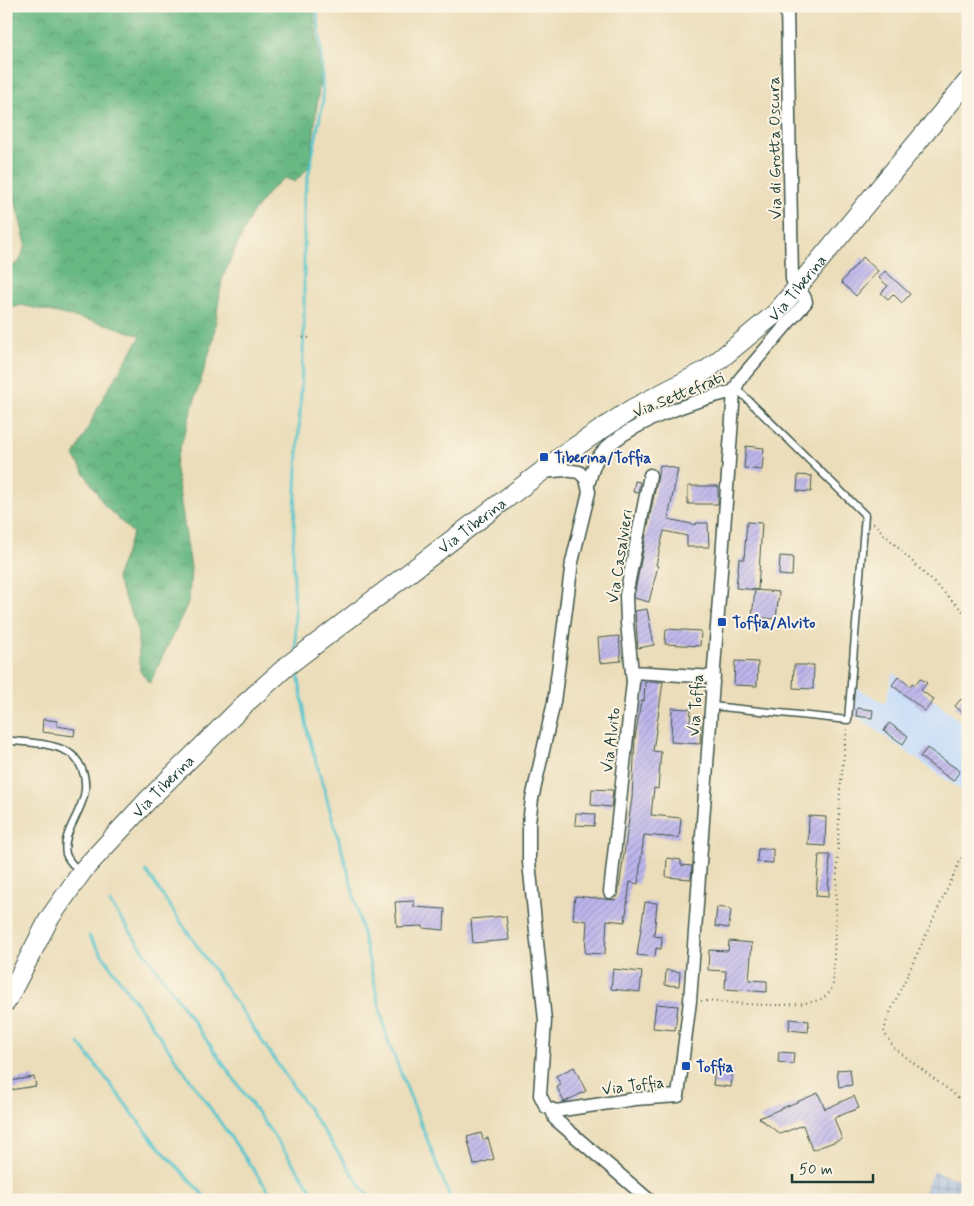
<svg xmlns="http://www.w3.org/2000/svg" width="974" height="1206" viewBox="0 0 974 1206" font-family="Mynerve,sans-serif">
<defs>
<pattern id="industrial-grid" width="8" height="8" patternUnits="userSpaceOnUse" patternTransform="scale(1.25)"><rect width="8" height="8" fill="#b4c6de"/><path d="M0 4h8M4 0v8" fill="none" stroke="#92a2b5"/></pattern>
<pattern id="forest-crowns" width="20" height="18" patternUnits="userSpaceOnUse" patternTransform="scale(1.25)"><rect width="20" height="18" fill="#68b883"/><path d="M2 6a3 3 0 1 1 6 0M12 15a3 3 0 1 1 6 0" fill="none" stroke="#55976c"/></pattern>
<pattern id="building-hatch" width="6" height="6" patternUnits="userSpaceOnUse" patternTransform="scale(1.25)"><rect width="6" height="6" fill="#beb6ed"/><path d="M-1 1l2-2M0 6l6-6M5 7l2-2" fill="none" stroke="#9a95c1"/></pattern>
</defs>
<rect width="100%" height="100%" fill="#fcf5e5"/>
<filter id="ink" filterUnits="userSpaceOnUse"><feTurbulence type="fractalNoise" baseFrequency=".02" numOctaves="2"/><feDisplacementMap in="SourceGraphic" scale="10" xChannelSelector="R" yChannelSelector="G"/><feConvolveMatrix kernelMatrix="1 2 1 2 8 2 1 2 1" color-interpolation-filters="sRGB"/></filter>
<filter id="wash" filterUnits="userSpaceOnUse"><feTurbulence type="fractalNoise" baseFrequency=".0096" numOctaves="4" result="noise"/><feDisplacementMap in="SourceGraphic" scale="20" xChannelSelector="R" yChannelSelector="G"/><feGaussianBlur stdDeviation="1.12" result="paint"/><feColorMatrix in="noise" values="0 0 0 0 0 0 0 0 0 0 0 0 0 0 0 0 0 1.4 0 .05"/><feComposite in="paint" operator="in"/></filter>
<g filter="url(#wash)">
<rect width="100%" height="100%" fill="#ebddb9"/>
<path fill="#c6ddf9" d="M893,672L909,686L912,683L968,727V795L854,715L856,687L885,704Z"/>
<path fill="url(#industrial-grid)" d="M933,1171L968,1182V1200H921Z"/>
<path fill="url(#forest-crowns)" stroke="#447a5c" d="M6,6H313L321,70L310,166L295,182L285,178L272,188L251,215L222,279L213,341L175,464L191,568L189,601L150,683L140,671L137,627L116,578L133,533L105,506L74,456L105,394L141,336L110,325L21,305L6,310V270L19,262L26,244L6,165Z"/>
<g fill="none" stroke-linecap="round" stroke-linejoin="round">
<path stroke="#58c6ce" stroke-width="3" d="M296,651L293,549L304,332V197L323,102L321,47L316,6
M297,667L308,734L349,875L387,1038L451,1200
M146,871L369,1198
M110,903L319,1200
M89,936L275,1200
M79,1043L155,1143L208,1200"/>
</g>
<g id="blocks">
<path fill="url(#building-hatch)" d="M863,257L878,271L856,296L841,282Z
M885,271L910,294L902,303L893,294L888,299L881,293L888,286L879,278Z
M746,446L764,448L762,470L744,468Z
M660,465L678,469L668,519L696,525V523H708L709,547H687V536L664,531L656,565L658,566L649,602L634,598V596Z
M798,475L812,476L811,492L797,491Z
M635,481L640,482L638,493L633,492Z
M688,486H718V504H688Z
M747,522L762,523L758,590L736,588L739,559H744Z
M626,537L629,538L626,551L622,550Z
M780,556L793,557L792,576L779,575Z
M755,590L779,592L776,619L752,617Z
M647,609L654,645L638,648L635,611Z
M666,629L701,631L700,646L665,644Z
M619,636L621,661L600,663L598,638Z
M735,661L758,662L757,686L734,685Z
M794,665H814L813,689L793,688Z
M898,677L910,686L912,683L915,685L920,678L927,683L921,690L934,700L925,711L892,685Z
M645,682H663L653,751L661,752L658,789L654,788L651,815L681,818L679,838L644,835L638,884L630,882L625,922L607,920L605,954L585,953L587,921L573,919L575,896L615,900L618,896L632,798L635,739L641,701H644Z
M961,699L968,704V718L955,706Z
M672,708L691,709L690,722L701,723L700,744L671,742Z
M857,708L873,710L872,718L856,716Z
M43,719L57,721V726L75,729L74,736L42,732Z
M889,723L908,736L903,744L884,731Z
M927,748L960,771L953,781L920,757Z
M592,789L613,790L611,807L591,805Z
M576,813L595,814L594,826L575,825Z
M809,816L826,817L825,846L808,845Z
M758,849H773V863L757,862Z
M819,855H830L828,897L816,896Z
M667,858L681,860V865L692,866L691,879L666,877Z
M414,901V907L445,909L444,930L423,928V926L397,927L395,902Z
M645,902L657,903L654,936L662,937L661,949L656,948L655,957L637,955Z
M717,907L731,909L729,928L715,926Z
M506,916L509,940L473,943L471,919Z
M729,941L752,943L749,980L767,981V992L725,989L726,971L708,970L709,950L728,951Z
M613,969L642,972L640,992L611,989Z
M666,970L680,972L679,986L665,985Z
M656,1004L678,1006L675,1030L653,1028Z
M790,1019L809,1021L808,1032L789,1030Z
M779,1052L794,1053L793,1064L778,1062Z
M574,1067L586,1091L564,1102L557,1087L561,1085L556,1076Z
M715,1068L733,1070L731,1087L713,1085Z
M850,1069L852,1085L839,1087L837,1070Z
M34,1077L36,1086L10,1090L9,1081Z
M818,1093L825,1109L854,1096L859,1108L834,1118L842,1139L812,1150L803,1125L780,1134L759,1118Z
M481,1133L483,1139L488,1138L494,1159L474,1165L467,1137Z"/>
</g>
</g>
<g filter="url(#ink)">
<use href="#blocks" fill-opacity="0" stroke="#3e5548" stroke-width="1"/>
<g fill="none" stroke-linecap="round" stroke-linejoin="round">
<defs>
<path id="service" d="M712,706L848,720L865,515L735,387
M6,740C25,743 46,742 64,750C72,753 78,760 82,769C96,803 60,827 66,854C68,861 75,867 80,872"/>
<path id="minor" d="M542,472L565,470L579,472L586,479L589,492L572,562L554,702L532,799L529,823V862L545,1021L540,1095L546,1107L556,1111L635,1099L678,1096L690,1001L734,391L740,379L806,302C805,292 795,289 792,279L787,6
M588,485C591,475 593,465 599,456C623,424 696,400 734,391
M633,672L714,677
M610,892L633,682L627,623L626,595L650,475
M552,1110L555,1119L649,1200"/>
<g id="secondary">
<path id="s1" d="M6,1002L49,919L84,869L149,799L247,702L287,666L566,453L632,409L707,370L776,313L968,81"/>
</g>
</defs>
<use href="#service" stroke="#3e5548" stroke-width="9"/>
<use href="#minor" stroke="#3e5548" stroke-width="15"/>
<use href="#secondary" stroke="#3e5548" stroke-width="21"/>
<path stroke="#3e5548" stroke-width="2" stroke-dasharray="1 4" stroke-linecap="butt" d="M298,337L310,338
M873,523L968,616
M968,844L887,1019L884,1032L894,1048L968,1105
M701,1001C731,1002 797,1011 823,998C828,995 830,991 833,986L840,790L847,728"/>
<use href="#service" stroke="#fff" stroke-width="6"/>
<use href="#minor" stroke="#fff" stroke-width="12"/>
<use href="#secondary" stroke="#fff" stroke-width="19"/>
</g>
</g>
<g fill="#1a4fb4" stroke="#fcf5e5" stroke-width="2">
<rect x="539" y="452" width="10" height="10" rx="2.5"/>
<rect x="717" y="617" width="10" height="10" rx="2.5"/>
<rect x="681" y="1061" width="10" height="10" rx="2.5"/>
</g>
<g text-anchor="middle" stroke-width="4" stroke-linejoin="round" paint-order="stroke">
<g font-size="16" fill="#1f3d34" stroke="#fcf5e5">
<text transform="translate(774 148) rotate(-91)" y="6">Via di Grotta Oscura</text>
<text dy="6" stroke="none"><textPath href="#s1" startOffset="1079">Via Tiberina</textPath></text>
<text transform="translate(678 394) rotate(-22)" y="6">Via Settefrati</text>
<text dy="6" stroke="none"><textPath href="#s1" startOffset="674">Via Tiberina</textPath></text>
<text transform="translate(619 556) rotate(-81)" y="6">Via Casalvieri</text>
<text transform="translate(695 705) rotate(-86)" y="6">Via Toffia</text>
<text transform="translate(610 740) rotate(-83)" y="6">Via Alvito</text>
<text dy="6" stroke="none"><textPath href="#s1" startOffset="269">Via Tiberina</textPath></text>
<text transform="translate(633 1085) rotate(-7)" y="6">Via Toffia</text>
</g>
<g font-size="16" font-weight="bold" fill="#164399" stroke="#fcf5e5" text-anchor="start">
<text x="554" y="463">Tiberina/Toffia</text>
<text x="732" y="628">Toffia/Alvito</text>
<text x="696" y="1072">Toffia</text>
</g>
</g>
<rect width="974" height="1206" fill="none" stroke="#fcf5e5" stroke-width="25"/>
<path d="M792 1174v8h81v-8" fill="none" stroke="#1f3d34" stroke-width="2.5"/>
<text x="799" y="1174" font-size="15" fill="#1f3d34" stroke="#fcf5e5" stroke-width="4" paint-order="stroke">50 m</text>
</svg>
